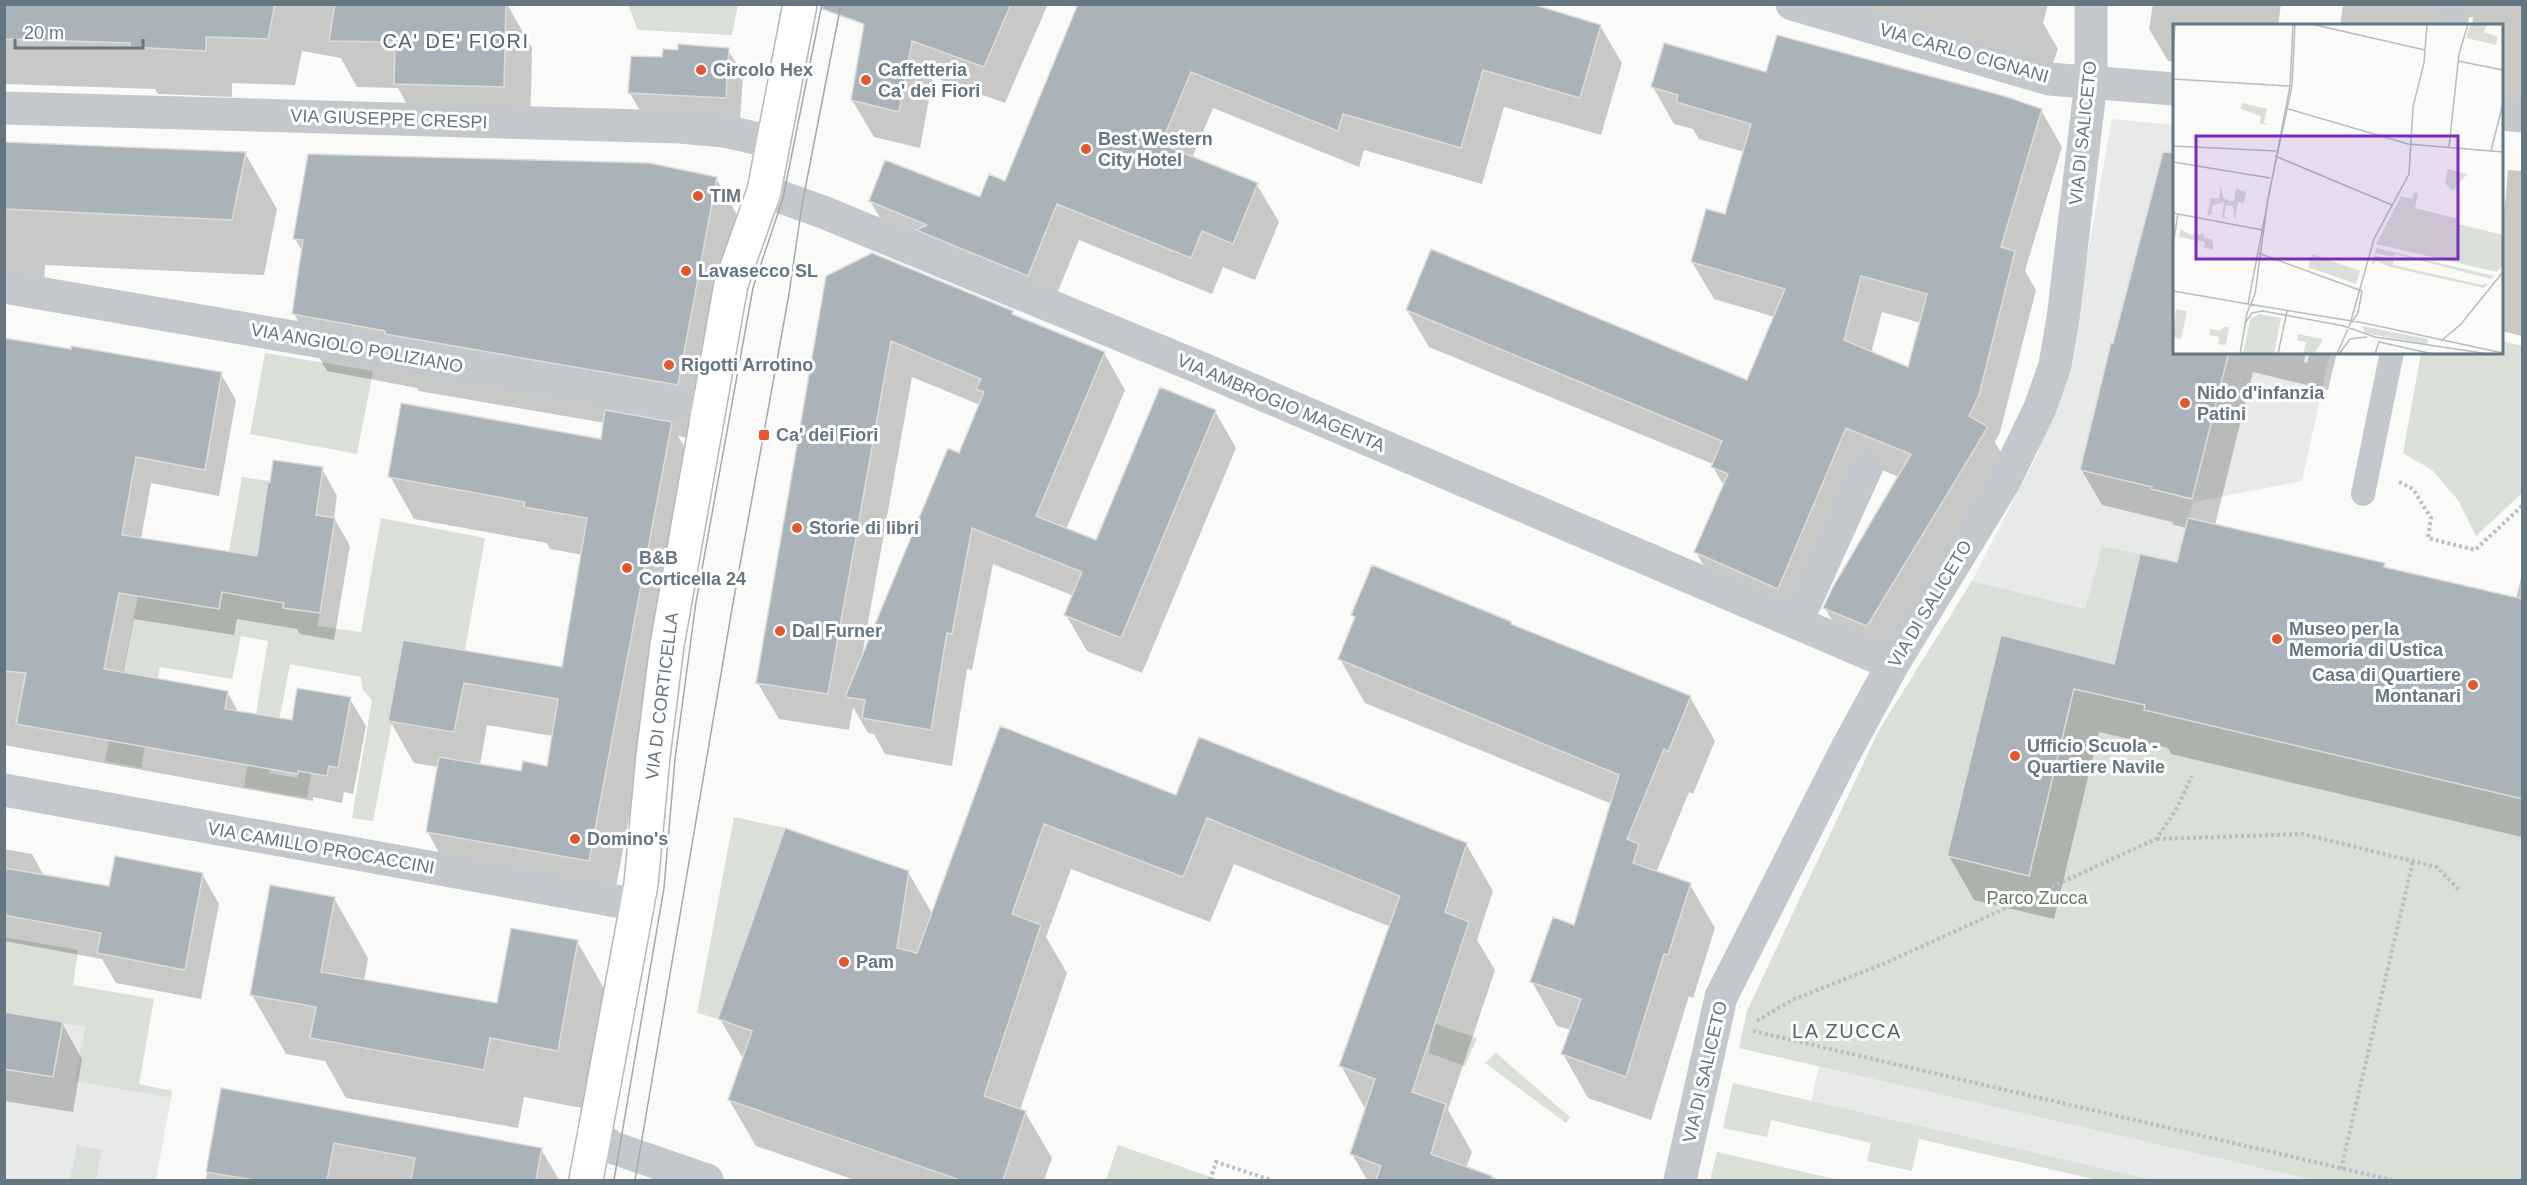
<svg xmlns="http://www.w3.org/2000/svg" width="2527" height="1185" viewBox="0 0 2527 1185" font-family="Helvetica,sans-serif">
<rect width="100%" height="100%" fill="#fafaf8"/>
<path fill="#e8e9e9" d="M2112,119L2174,125V352L2330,353L2302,481L2193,502L2177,562L2102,546L2085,609L1972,581L2038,453L2088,251Z
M4,1012L85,1026L76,1081L171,1098L156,1180H5Z
M1819,1066L2313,1180H2154L1811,1101Z"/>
<path fill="#dadfd7" d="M628,5V4L738,5L732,35L638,30Z
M2502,341L2522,346V493L2476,536L2458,500L2432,470L2403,453L2421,353L2502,352Z
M265,353L373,371L357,454L250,434Z
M242,477L268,481L263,515L283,607L320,613L317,626L361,632L381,518L485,538L465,650L403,640L389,721L392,722L373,821L352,818L372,700L363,690L361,677L290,664L269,773L297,778L298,771L311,773L307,798L244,787L268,641L241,636L232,679L160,667L141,768L105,761L138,596L219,609Z
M2102,546L2140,554L2106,696L2145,705V710L2522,799V1180H2313L1739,1048L1747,1011L1879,730L1972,581L2085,609Z
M734,817L785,828L718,1019L697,1013Z
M4,937L78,950L73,985L154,999L139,1084L172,1091L171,1098L75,1081L85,1027L5,1012Z
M1435,1024L1477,1038L1465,1066L1429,1053Z
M1496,1053L1570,1117L1566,1123L1485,1063Z
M1733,1083L2154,1180H2097L1919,1139L1912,1171L1867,1161L1871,1143L1771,1120L1767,1137L1723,1128Z
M77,1145L102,1150L96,1180H70Z
M1118,1145L1220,1180H1106Z
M1717,1152L1839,1180H1710Z"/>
<path fill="#0003" fill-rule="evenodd" d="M4,4H507L532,48L530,133L422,131L398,88L357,87L341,58L302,51L295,85L232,83V97L158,94L155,89L4,84Z
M868,4H1048L1005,103L933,77L920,148L874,137L852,100Z
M1078,4L1600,26L1622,63L1601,135L1504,107L1482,184L1364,150L1359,167L1213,108L1192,158L1257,185L1279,222L1255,280L1223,267L1212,294L1079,240L1049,313L892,238L870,201L981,199L1006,183Z
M1788,4H2048L2043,23L2058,49L2047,80Z
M2153,4H2281L2278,26H2174V62L2168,61L2149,29Z
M2343,4H2522V114L2502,112V26H2472L2473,17L2465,18L2457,26H2340Z
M728,50L743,74L740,122L644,117L629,92L664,58Z
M1767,74L2041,110L2062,147L2025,271L2036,290L2000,432L1995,442L2008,465L1889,662L1846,645L1825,608L1899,477L1868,464L1799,625L1717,589L1696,552L1724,486L1713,467V464L1429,347L1407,310L1748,382L1775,317L1714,299L1692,262L1726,216L1744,152L1699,139L1693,129L1674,124L1653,87ZM1882,312L1921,323L1909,369L1871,353Z
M4,144L245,153L277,209L264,275L45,265L44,284L4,282Z
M2508,170L2522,171V336L2502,331V238Z
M716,178L749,236L711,442L678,436L695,465L613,903L451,874L427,831L438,767L414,763L390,721L404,641L564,668L583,555L550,549L547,543L414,519L390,476L602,441L605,423L419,391L417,388L327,371L294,314L303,253L295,238ZM487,725L553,736L548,767L522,772L480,765Z
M827,277L1012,312L1015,316L1104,353L1125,390L1066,530L1096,542L1215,411L1236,448L1142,673L1087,651L1066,615L1074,596L993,564L972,670L967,669L952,766L885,754L874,734L868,733L853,707L849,730L779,719L757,682ZM912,377L980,405L960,455L862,656Z
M4,340L221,374L236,400L219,496L151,483L141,539L258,558L322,469L337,496L334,518L350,546L334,640L300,634L297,629L237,619L234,635L134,619L123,674L227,692L239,713L293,722L350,699L366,726L353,794L344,792L342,803L313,797V801L4,745Z
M2174,352H2306L2304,362L2307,363L2310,352H2337L2328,390L2253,372L2215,525L2384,564L2386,569L2516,599L2522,574V837L2171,754L2168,748L2099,732L2054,919L1974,900L1949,856L2002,637L2115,666L2178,563L2187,528L2174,525L2172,522L2102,505L2081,469Z
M1352,615L1511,623L1512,626L1690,697L1715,741L1693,794L1689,792L1656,873L1690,885L1715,928L1693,998L1689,996L1651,1120L1588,1098L1563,1054L1571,1030L1557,1026L1532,982L1575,927L1612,804L1365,703L1340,659L1355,620Z
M1001,728L1177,797L1466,844L1493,891L1477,940L1495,970L1448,1110L1472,1152L1466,1168L1500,1180H1367L1352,1154L1366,1110L1341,1066L1391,927L1234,864L1210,922L1071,869L1046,937L1067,973L1020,1110L1025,1112L1052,1158L1044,1180H855L756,1146L729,1100L744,1060L720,1019L908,872L933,915Z
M4,849L32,854L44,876L111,888L202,874L219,904L201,999L116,983L102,959L4,941Z
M334,898L368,958L364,981L499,1005L577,941L611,1001L592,1110L524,1097L518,1128L346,1098L325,1061L286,1054L252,995Z
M4,1013L62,1023L82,1059L73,1112L4,1101Z
M222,1090L541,1149L559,1180H206Z"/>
<path fill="#aab3b9" stroke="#dcdcda" stroke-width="1.5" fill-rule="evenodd" d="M4,4H275L268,39L206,37V51L130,47V43L4,39Z
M335,4H506L504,87L394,84L395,42L329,41Z
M823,4H1011L984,67L912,41L899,112L851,100L864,24L822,9Z
M1078,4H1532L1601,25L1580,98L1483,70L1461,148L1343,114L1338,131L1191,72L1161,144L1258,183L1233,244L1202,231L1191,258L1057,204L1028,276L916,230L927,225L869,201L885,160L980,197L989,174L1005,181Z
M1777,35L2004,96L2042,109L2001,247L2015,251L1979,395L1969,416L1988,427L1867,626L1823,608L1834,585L1911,454L1846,428L1778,589L1694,552L1728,474L1711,467L1722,441L1406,310L1431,249L1747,380L1785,289L1691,262L1706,209L1725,214L1751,124L1676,102L1678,95L1651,87L1664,43L1766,72ZM1861,276L1927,294L1908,367L1844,340Z
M678,44L729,48L726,98L628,93L631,56L662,57L663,49L678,50Z
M4,142L148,148L246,152L232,220L4,209Z
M2163,152L2175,153V352H2229L2192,499L2151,489L2152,487L2080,470L2111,343H2113Z
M308,154L649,163L717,177L678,385L385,334V331L292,314L303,240L293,239Z
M872,253L1013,311L1012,314L1105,352L1036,516L1096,540L1160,387L1216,410L1121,638L1064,615L1082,572L972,528L952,634L947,633L931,730L862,718L865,700L845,697L948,448L959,453L984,392L976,389L981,379L891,341L828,694L756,683L826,276Z
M4,338L71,349V346L222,372L205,470L136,457L122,535L257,556L268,481L270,482L273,460L323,467L316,515L335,518L320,613L283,608L284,603L222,592L219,609L119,593L104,669L228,691L225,709L292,720L297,688L351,697L338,768L329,766L327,776L298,771V774L16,724L26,673L4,671Z
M401,403L601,439L605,410L672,422L589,861L426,832L439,757L521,771L523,761L547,766L558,699L464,683L454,732L388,721L403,640L562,667L587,518L524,507L525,502L388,477Z
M2188,518L2385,563L2384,567L2523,599V799L2144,710L2145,705L2074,689L2029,876L1947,856L2001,635L2114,664L2140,554L2177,562Z
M1372,565L1512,622L1511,624L1691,696L1668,752L1664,749L1627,839L1639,844L1633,863L1691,883L1668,955L1664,954L1626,1077L1561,1054L1581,999L1530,982L1553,917L1574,925L1619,775L1338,659L1355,617L1351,615Z
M1000,726L1176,795L1199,737L1467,843L1445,912L1469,922L1412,1092L1446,1104L1431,1154L1492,1176V1180H1376L1381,1166L1350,1154L1375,1079L1339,1066L1400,896L1207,818L1183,877L1044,824L1012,914L1041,925L984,1096L1026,1111L1003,1180H960L728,1100L752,1031L718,1019L785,828L909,871L897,948L917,953Z
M115,856L203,873L185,970L97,953L101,933L4,915V868L109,886Z
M270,885L335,897L321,972L497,1003L511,928L578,940L558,1051L490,1038L484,1070L310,1038L316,1007L250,995Z
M4,1012L63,1022L53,1077L4,1069Z
M221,1088L542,1148L536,1180H411L415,1158L334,1143L327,1180H254L206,1172Z"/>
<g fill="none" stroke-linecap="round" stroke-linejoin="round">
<defs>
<path id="secondary" d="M586,1180L641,884L653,756L667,645L731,284L764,191L800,4"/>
</defs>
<use href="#secondary" stroke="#b3babf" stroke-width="36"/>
<path stroke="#bbbfc2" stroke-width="4" stroke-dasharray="3 3" stroke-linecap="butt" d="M2399,482L2413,489L2431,518L2428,538L2475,550L2522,506
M2157,839L2303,834L2437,867L2460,891
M1757,1021L1792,1000L1888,962L2156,839L2176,810L2192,776
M1753,1031L2392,1180
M2341,1169L2413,861
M1210,1180L1216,1162L1271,1180"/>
<path stroke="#c3c8cc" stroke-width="24" d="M2363,494L2392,352"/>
<path stroke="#c3c8cc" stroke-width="33" d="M1792,4L2049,79L2174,89
M2451,26L2454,4
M4,108L680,127L724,131L772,142
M2502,114L2522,116
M764,191L823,212L1203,369L1893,664
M4,287L709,409
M1796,623L1867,466
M4,790L638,905
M594,1133L611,1147L707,1180
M1680,1180L1721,997L1845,752L1893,664L2004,482L2040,408L2055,365L2063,318L2091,82V4"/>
<use href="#secondary" stroke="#fff" stroke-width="33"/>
<path stroke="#a2aab0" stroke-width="1.5" d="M614,1180L664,888L675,759L696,602L753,288L783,198L822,4
M635,1180L732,609L789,294L802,205L841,4"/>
</g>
<g fill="#e4572e" stroke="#fff" stroke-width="2">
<circle cx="701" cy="70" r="6"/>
<circle cx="866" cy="80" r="6"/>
<circle cx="1086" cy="149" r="6"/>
<circle cx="698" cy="196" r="6"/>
<circle cx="686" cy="271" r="6"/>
<circle cx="669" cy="365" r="6"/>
<circle cx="2185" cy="403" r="6"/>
<rect x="758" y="429" width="12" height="12" rx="3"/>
<circle cx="797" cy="528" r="6"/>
<circle cx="627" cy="568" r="6"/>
<circle cx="780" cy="631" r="6"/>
<circle cx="2277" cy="639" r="6"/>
<circle cx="2473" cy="685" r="6"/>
<circle cx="2015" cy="756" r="6"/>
<circle cx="575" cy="839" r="6"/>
<circle cx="844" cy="962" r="6"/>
</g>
<g text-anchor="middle" stroke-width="6" stroke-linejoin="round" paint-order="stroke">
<g font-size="18" fill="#657683" stroke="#fff">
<text transform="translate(1964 53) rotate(16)" y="6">VIA CARLO CIGNANI</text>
<text transform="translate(389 119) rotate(2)" y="6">VIA GIUSEPPE CRESPI</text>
<text transform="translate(2083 133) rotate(-84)" y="6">VIA DI SALICETO</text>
<text transform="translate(357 348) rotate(10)" y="6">VIA ANGIOLO POLIZIANO</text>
<text transform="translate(1281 403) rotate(23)" y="6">VIA AMBROGIO MAGENTA</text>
<text transform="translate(1930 604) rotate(-59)" y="6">VIA DI SALICETO</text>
<text transform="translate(662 696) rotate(-83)" y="6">VIA DI CORTICELLA</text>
<text transform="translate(321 848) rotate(10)" y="6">VIA CAMILLO PROCACCINI</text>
<text transform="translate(1705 1072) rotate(-77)" y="6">VIA DI SALICETO</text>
</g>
<g font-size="18" font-weight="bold" fill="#657683" stroke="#fff" text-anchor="start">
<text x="713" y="76">Circolo Hex</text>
<text x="878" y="76">Caffetteria<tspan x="878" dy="21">Ca' dei Fiori</tspan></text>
<text x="1098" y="145">Best Western<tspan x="1098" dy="21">City Hotel</tspan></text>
<text x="710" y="202">TIM</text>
<text x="698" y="277">Lavasecco SL</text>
<text x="681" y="371">Rigotti Arrotino</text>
<text x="2197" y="399">Nido d'infanzia<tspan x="2197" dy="21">Patini</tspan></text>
<text x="776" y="441">Ca' dei Fiori</text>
<text x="809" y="534">Storie di libri</text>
<text x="639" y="564">B&amp;B<tspan x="639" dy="21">Corticella 24</tspan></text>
<text x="2289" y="635">Museo per la<tspan x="2289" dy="21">Memoria di Ustica</tspan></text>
<text x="792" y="637">Dal Furner</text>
<text x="2461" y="681" text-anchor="end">Casa di Quartiere<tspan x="2461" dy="21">Montanari</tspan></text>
<text x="2027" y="752">Ufficio Scuola -<tspan x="2027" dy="21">Quartiere Navile</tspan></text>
<text x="587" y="845">Domino's</text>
<text x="856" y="968">Pam</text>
</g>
<g font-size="18" fill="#687a64" stroke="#fff">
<text x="2037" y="904">Parco Zucca</text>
</g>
<g font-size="20" letter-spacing="1.5" fill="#57646e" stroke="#fff">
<text x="456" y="48">CA' DE' FIORI</text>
<text x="1847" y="1038">LA ZUCCA</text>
</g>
</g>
<g transform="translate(2173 24)">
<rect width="330" height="330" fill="#fafaf8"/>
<path d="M297,0H314L311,8L325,13L323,21L293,14ZM69,79L94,85L91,98L96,101L87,99L88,92L68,85ZM275,145L294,150L280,167L272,159ZM48,161L50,174L57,177H61L63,165L73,168L71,179L65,178L62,197L60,182L53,181L51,192L55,195L49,193L51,178L40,181L38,191H34L38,174L46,175ZM241,168L245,169L242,184L286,195L285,200L330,211V241L324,248L203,220L228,172L239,175ZM8,205L17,211L31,210V214L39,215L41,226L31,224L32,218L6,213ZM203,224L211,226L321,252L318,255L222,230L221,233L202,229ZM139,230L187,247L183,260L135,243ZM201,231L221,236L220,241L309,261L315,259L311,264L217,243L204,237L199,241ZM3,285L14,287L8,315L0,313ZM86,290L108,294L101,330H70L77,295ZM189,302L255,315L254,321L192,309ZM52,303H56L53,321L45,320L46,313L36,311L37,305L46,307ZM125,310L149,315L150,316L141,330H130L133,318L124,316Z" fill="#dadfd7"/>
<path fill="none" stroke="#b5bdc2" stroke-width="1.5" d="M120,0L117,62L75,280L191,299L330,329M138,0L252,26M0,35L2,0M285,37L330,46M0,55L117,62M112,84L235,120L330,128M0,122L103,127M276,123L286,30L295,0M318,127L330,79M102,132L219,181M0,138L97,154M0,189L89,206M0,220L5,190M85,229L189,267M0,267L75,280M72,299L79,289L90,287L171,302L202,313L316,330M178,299L185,289L189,267M177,300L201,215L236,150L240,83L251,39L254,0M268,317L288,300L330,248M67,330L74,289L82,270L95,174L119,62L122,0M105,330L114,287M164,330L177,300M166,330L177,315L194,313M202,330L206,318L260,330"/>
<path fill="#7b2cbf" fill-opacity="0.15" stroke="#7b2cbf" stroke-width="3" d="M23,112H285V235H23Z"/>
<rect width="330" height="330" fill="none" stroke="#657683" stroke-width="3"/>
</g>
<rect width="2527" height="1185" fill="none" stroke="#657683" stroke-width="12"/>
<path d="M15 39v9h128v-9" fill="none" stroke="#657683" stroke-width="3"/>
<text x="24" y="39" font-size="18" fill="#657683" stroke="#ffffff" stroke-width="4.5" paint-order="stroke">20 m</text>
</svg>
